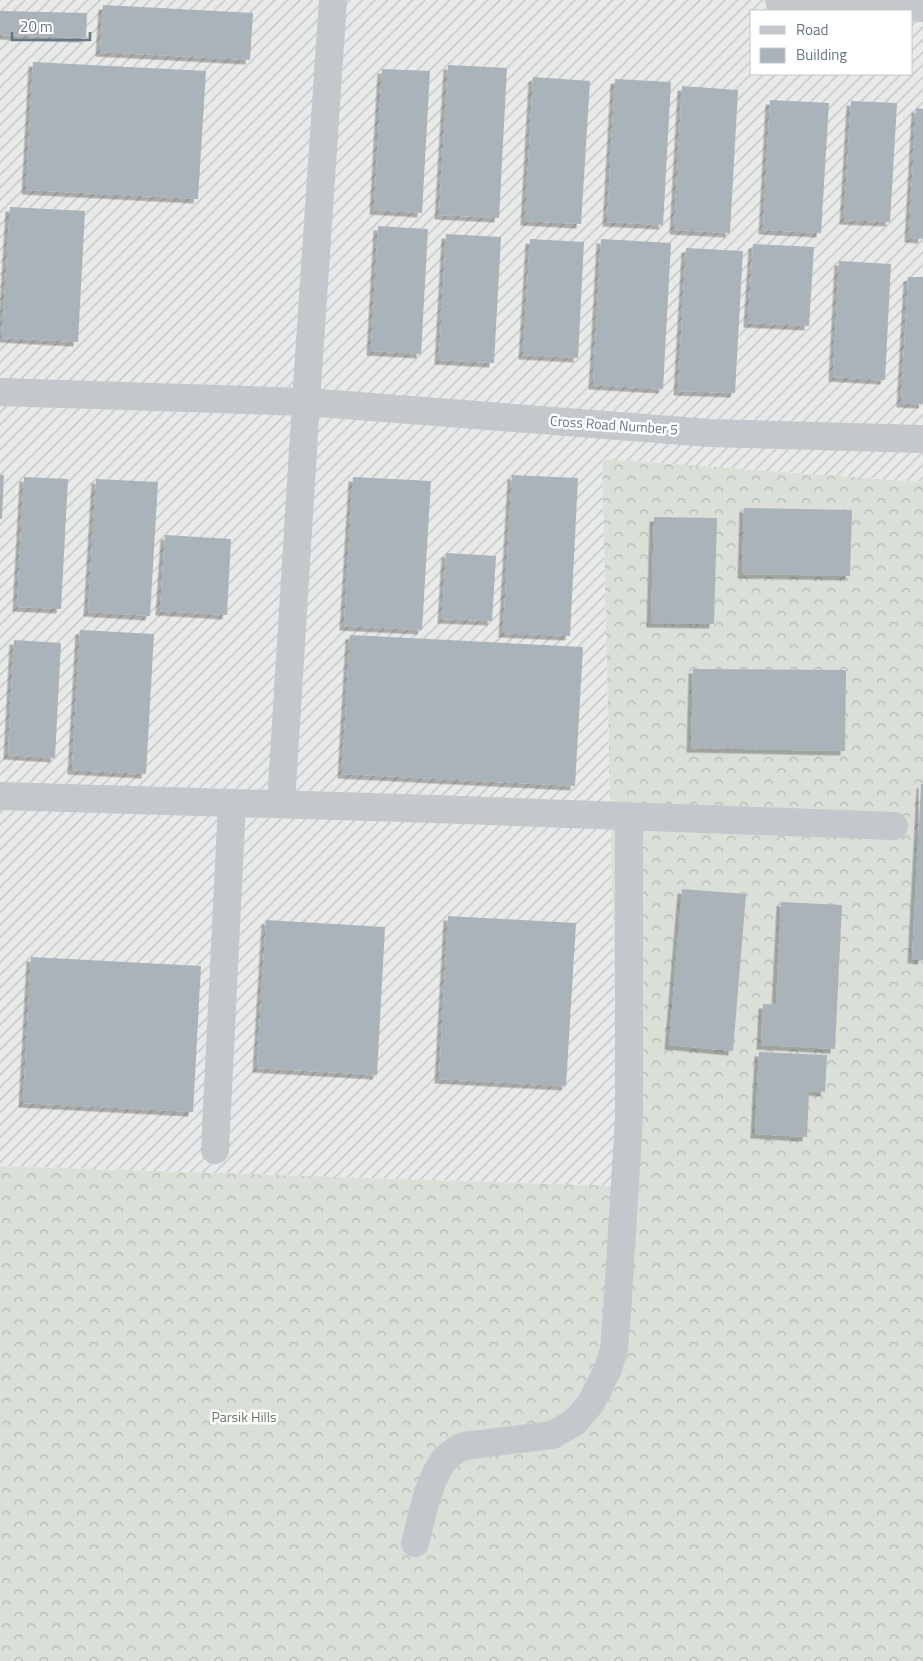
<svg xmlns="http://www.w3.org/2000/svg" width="923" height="1661" viewBox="0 0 923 1661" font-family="'Titillium Web',sans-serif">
<defs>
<pattern id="industrial-furrows" width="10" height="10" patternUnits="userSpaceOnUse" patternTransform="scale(1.25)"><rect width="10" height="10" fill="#e8e9e9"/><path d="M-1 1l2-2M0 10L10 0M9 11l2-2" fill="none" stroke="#c0c1c2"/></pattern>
<pattern id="forest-crowns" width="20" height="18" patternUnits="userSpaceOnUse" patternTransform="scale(1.25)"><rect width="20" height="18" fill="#dadfd7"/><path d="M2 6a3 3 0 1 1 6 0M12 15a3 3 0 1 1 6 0" fill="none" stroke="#b4b9b4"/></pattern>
<filter id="shadow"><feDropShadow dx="-4.5" dy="4.5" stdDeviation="0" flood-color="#0004"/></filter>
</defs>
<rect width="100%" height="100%" fill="#fafaf8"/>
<path fill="url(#industrial-furrows)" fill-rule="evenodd" d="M0,0H923V482L602,459L619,1186L0,1166ZM752,11H912V74H752Z"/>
<path fill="url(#forest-crowns)" d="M602,459L923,482V1661H0V1166L619,1186Z"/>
<path fill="#aab3b9" filter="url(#shadow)" d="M103,5L253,13L250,60L100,52Z
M0,11L87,13L86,38L0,35Z
M33,62L206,71L198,199L26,190Z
M448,65L507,68L499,218L439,215Z
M382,69L430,71L422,213L374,210Z
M533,77L590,81L581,224L525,221Z
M615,79L671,82L663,225L607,222Z
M682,86L738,90L730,233L674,230Z
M770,100L829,103L821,233L763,230Z
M851,101L897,103L890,222L844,220Z
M916,108L923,109V239L909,238Z
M10,207L85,211L78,342L2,338Z
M378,226L428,229L421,354L371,351Z
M446,234L501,237L494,363L439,360Z
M530,239L584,242L578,358L523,355Z
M601,239L671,243L663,389L593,385Z
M753,244L814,247L809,326L748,323Z
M686,248L743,251L735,393L678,391Z
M839,261L891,264L885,380L833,377Z
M908,277H923V404L901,403Z
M0,475H4L2,519H0Z
M512,475L578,478L570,636L503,633Z
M24,477L68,479L61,609L17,607Z
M353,477L431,481L422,630L344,626Z
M96,479L158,482L150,616L88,612Z
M744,508L852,510L850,576L742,574Z
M654,517L717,518L714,624L651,623Z
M165,535L231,539L227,615L160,611Z
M446,553L496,556L492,621L442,619Z
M80,630L154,634L146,774L72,770Z
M350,635L583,647L575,786L342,774Z
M14,640L61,643L55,758L8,755Z
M693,669L846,670L845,751L691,748Z
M921,784H923V960L912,959Z
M682,889L746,894L733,1051L669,1045Z
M781,902L842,905L835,1049L761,1045L763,1004L776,1005Z
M448,916L576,923L566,1086L439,1079Z
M266,920L385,927L377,1075L257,1068Z
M31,957L201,966L193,1112L23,1103Z
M759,1052L827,1055L825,1092L809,1091L807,1137L755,1134Z"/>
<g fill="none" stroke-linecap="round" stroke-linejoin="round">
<path stroke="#c3c8cc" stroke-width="28" d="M779,0L923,8
M0,392L306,402L710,433L923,439
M0,796L435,809L894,826
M281,804L306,402L333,0
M215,1150L232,803
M415,1543C422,1518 427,1483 443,1462C448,1454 456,1450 464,1446L552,1435L575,1422L591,1403L608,1369L614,1349L617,1313L629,1118V816"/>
</g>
<g text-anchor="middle" stroke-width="5" stroke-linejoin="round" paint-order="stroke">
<g font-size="14" fill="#657683" stroke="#fff">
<text transform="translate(614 425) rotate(4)" y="5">Cross Road Number 5</text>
</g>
<g font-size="14" fill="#687a64" stroke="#fff">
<text x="244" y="1422">Parsik Hills</text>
</g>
</g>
<rect x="750" y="10" width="162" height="65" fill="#ffffff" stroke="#c1c8cd"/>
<rect x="760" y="26" width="25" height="8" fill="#c3c8cc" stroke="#c1c8cd"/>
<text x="796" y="35" font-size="15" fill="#657683">Road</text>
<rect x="760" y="48" width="25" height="15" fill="#aab3b9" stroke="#c1c8cd"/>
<text x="796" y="60" font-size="15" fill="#657683">Building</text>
<path d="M12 32v8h78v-8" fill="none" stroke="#657683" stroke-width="2.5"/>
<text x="20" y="32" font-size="15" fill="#657683" stroke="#ffffff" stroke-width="4" paint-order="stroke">20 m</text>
</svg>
